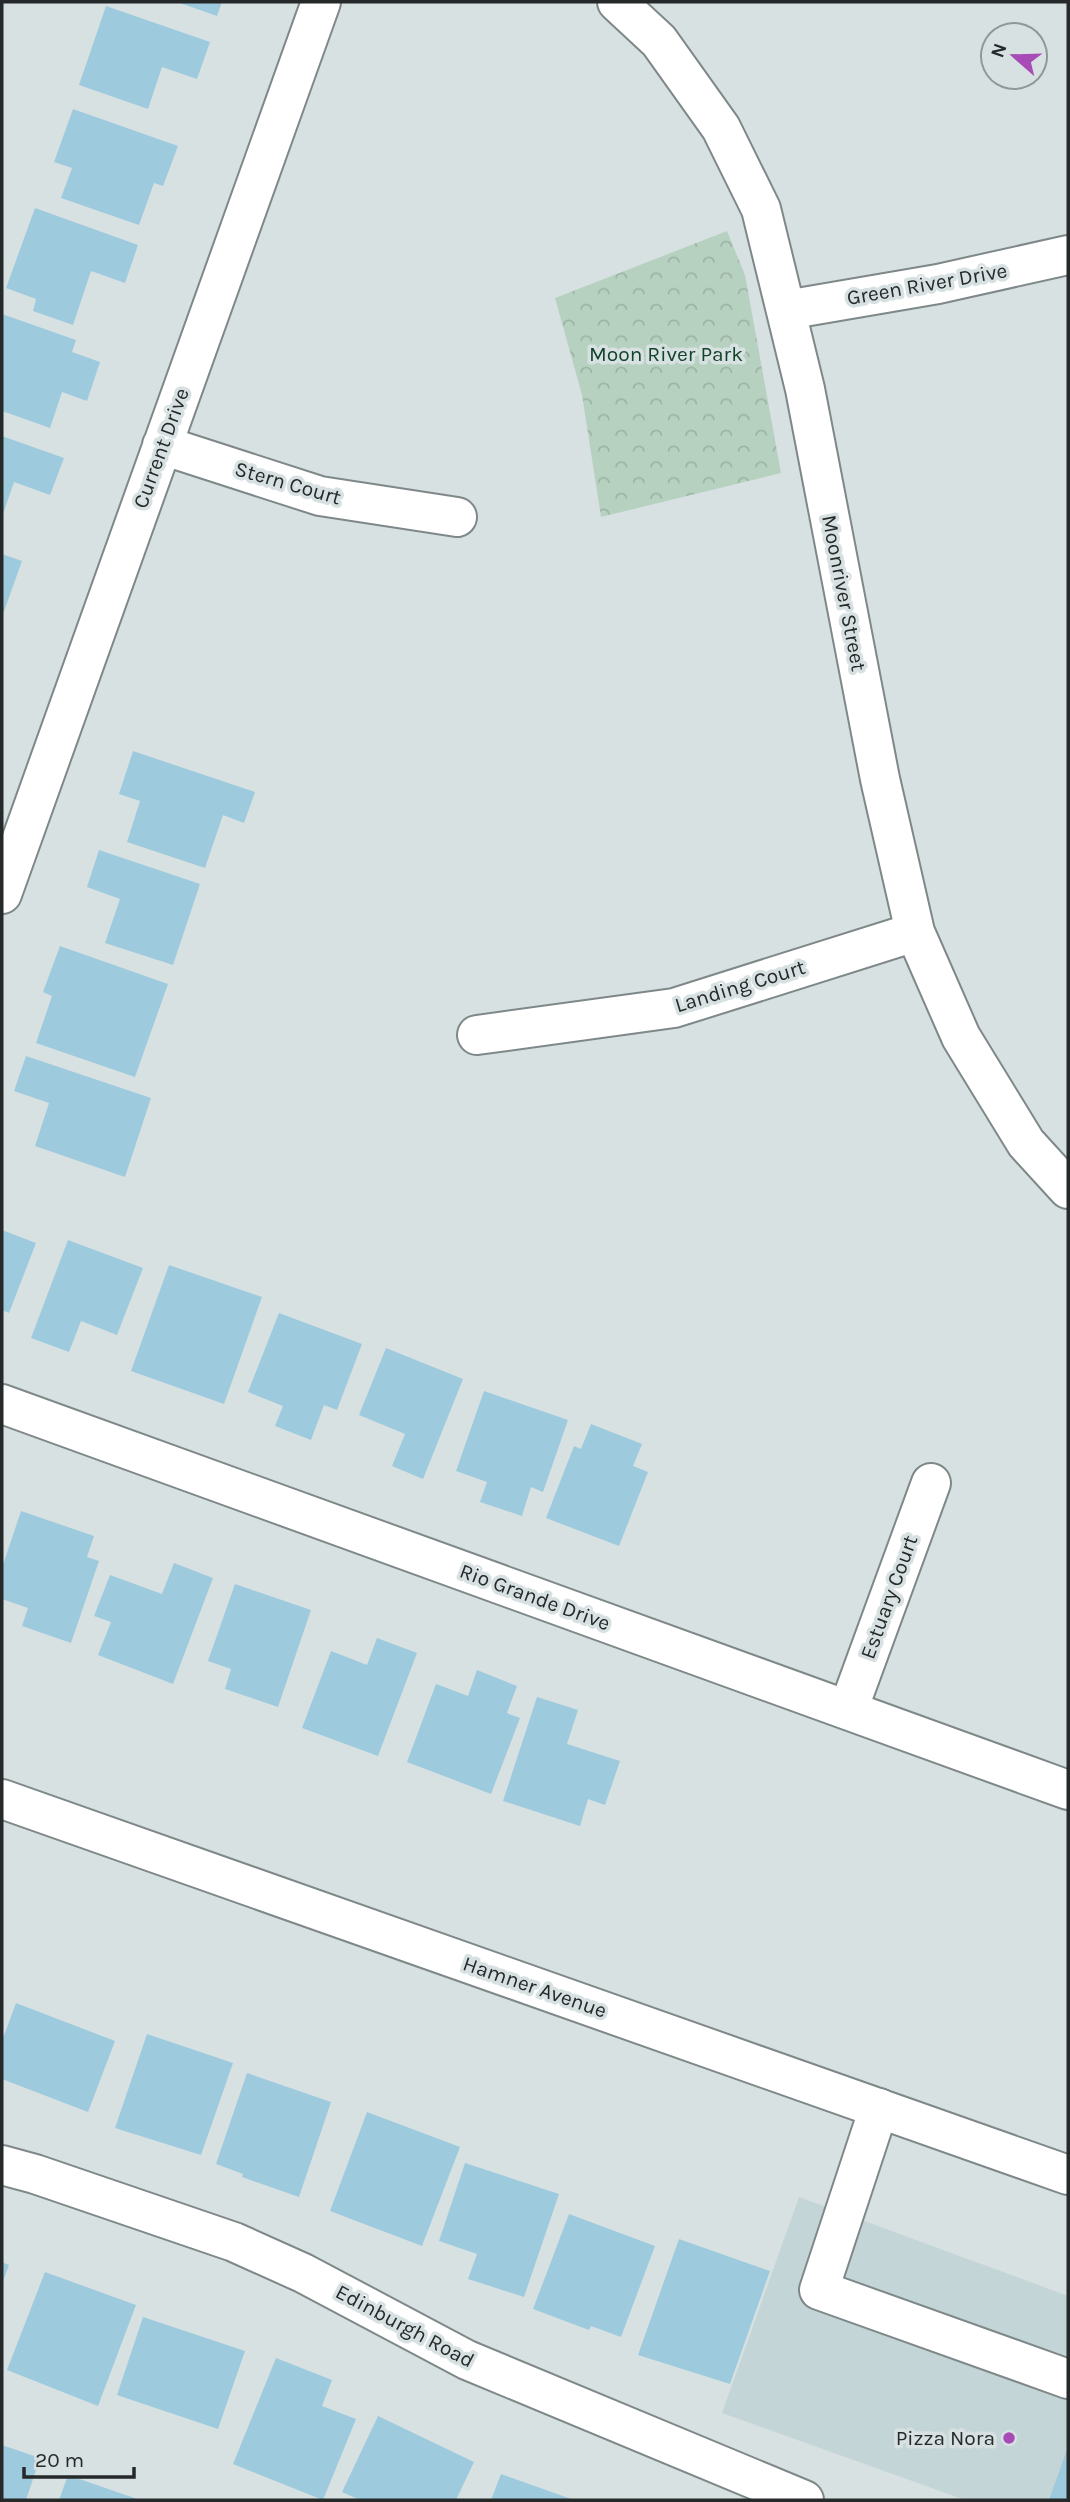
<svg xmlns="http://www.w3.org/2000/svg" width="1070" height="2502" viewBox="0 0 1070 2502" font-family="Karla,sans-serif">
<defs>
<pattern id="park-crowns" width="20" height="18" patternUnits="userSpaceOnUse" patternTransform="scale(1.75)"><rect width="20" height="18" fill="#b7d1c0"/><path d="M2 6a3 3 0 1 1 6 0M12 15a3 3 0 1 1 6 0" fill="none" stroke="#9db3a5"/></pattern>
</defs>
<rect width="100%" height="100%" fill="#d8e1e2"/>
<path fill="#c3d5d7" d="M799,2197L1068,2296V2500H965L722,2413Z"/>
<path fill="url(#park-crowns)" d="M727,231L745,275L781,473L601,517L582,395L555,298Z"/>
<path fill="#9ecade" d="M177,2H222L217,16Z
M106,6L210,42L197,79L162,67L148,109L79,85Z
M73,109L178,146L163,186L154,183L139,225L61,198L72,168L54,162Z
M35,208L138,245L125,283L91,271L73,325L33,311L36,299L6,288Z
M2,314L76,340L72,352L100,362L87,401L62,392L50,428L2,411Z
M2,436L64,458L50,495L14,482L2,517Z
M2,554L22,561L2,617Z
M133,751L255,792L244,823L223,815L205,868L127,842L140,801L119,794Z
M99,850L200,884L173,965L105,943L120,899L87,887Z
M60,946L168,984L135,1077L36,1043L52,996L43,992Z
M26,1056L151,1098L125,1177L35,1146L49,1103L14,1091Z
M2,1230L36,1243L9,1313L2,1310Z
M68,1240L143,1268L117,1335L81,1321L69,1352L31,1338Z
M169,1265L262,1297L224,1404L131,1371Z
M279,1313L362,1344L337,1410L324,1405L311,1440L275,1426L283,1406L248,1392Z
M386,1348L463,1379L423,1479L392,1466L405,1434L359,1415Z
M484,1391L568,1420L543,1492L531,1487L522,1516L480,1502L487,1482L456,1471Z
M591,1424L642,1444L633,1466L648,1472L619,1546L546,1518L574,1446L581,1449Z
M21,1511L94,1536L87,1557L99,1561L71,1643L22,1626L28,1608L2,1599V1568Z
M174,1563L213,1578L173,1684L98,1655L111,1622L94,1616L110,1575L162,1594Z
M235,1584L311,1610L278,1707L225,1689L231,1669L208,1661Z
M377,1638L417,1653L378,1756L302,1728L331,1651L367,1665Z
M477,1670L517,1686L507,1713L520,1718L491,1794L407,1762L436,1684L468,1696Z
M537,1697L578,1710L567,1744L620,1761L605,1805L588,1799L580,1826L503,1801Z
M16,2003L115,2041L88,2112L2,2079V2041Z
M147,2034L233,2063L201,2155L115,2128Z
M247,2073L331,2102L299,2197L242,2177L243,2174L216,2164Z
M367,2112L460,2147L422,2246L330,2211Z
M465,2163L559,2194L524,2297L468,2279L477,2254L439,2241Z
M569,2214L655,2246L621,2337L591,2326L589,2330L533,2309Z
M679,2239L770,2271L730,2384L638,2355Z
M2,2262L9,2265L2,2284Z
M45,2272L136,2305L98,2406L7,2370Z
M143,2317L245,2351L218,2429L117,2395Z
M276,2358L332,2380L322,2406L356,2419L323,2500L233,2464Z
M378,2416L474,2462L456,2500H360L342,2492Z
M2,2445L40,2458L26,2500H2Z
M1068,2447V2500H1049Z
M501,2474L574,2500H491Z
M68,2475L140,2500H59Z"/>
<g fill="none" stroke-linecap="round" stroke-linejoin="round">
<defs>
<path id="minor" d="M617,2L659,41L721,128L761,209L805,389L880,779L915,932L961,1037L1026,1143L1068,1189
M786,310L938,284L1068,255
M162,445L320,496L457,517
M2,894L321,2
M477,1035L674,1008L915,932
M2,1404L1068,1790
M848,1710L931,1483
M879,2108L819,2290L1068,2379
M2,2165L35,2174L234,2242L303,2273L467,2360L804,2500"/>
<path id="major" d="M2,1799L1068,2175"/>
</defs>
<use href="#minor" stroke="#7f8889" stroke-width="42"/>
<use href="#major" stroke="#7f8889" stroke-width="42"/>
<use href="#minor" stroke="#fff" stroke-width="38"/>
<use href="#major" stroke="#fff" stroke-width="38"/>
</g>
<circle fill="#a74cb7" stroke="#d8e1e2" stroke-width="2.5" cx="1009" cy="2438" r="7"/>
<g text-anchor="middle" stroke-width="7" stroke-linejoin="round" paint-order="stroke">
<g font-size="21" fill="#252929" stroke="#d8e1e2">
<text transform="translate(927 284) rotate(-10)" y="7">Green River Drive</text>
<text transform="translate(161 448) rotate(-70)" y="7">Current Drive</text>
<text transform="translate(288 483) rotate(16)" y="7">Stern Court</text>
<text transform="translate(844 593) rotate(79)" y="7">Moonriver Street</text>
<text transform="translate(740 986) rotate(-17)" y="7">Landing Court</text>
<text transform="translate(535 1597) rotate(20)" y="7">Rio Grande Drive</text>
<text transform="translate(889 1597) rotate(-70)" y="7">Estuary Court</text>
<text transform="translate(535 1987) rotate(19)" y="7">Hamner Avenue</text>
<text transform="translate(405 2326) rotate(28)" y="7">Edinburgh Road</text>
</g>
<g font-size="21" fill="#13432a" stroke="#d8e1e2">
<text x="666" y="361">Moon River Park</text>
</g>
<g font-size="21" fill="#252929" stroke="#d8e1e2" text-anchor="end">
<text x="995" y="2445">Pizza Nora</text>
</g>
</g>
<rect width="1070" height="2502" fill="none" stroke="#252929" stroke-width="7"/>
<g transform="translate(1014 56) rotate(290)"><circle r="33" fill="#d8e1e2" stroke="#909798" stroke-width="2"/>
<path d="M0-5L12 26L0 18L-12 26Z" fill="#a74cb7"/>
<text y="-10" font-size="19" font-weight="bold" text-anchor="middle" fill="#252929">N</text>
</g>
<path d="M24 2467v10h110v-10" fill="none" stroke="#252929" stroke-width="3.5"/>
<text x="35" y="2467" font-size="21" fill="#252929" stroke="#d8e1e2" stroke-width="5" paint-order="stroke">20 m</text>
</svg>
